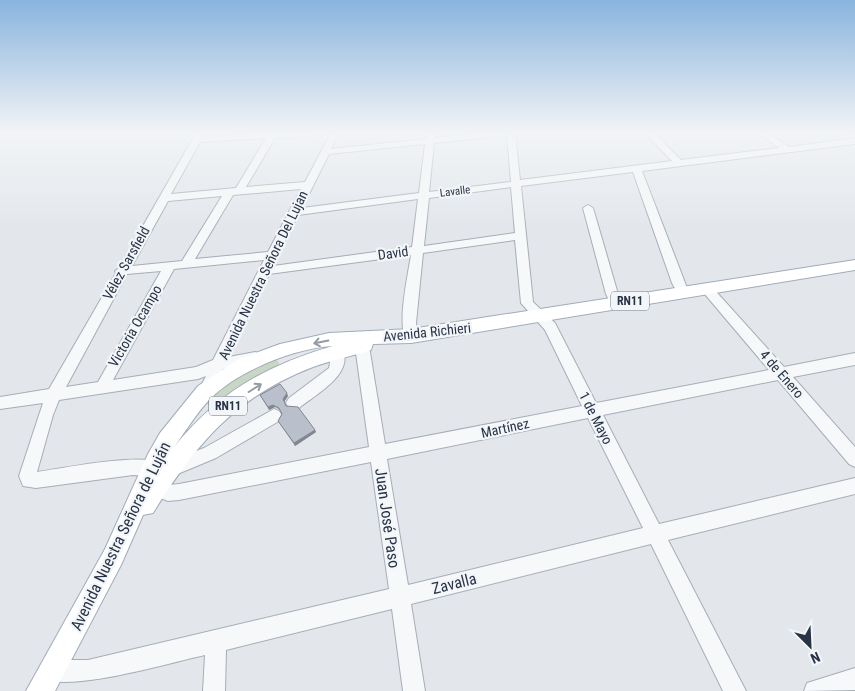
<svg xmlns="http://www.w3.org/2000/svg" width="855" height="691" viewBox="0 0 855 691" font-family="'Roboto Condensed',sans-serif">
<rect width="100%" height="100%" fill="#e3e7ec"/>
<path fill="#c8d7c4" d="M275,359L279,362V366L218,407H211L207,404L206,399L233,376Z"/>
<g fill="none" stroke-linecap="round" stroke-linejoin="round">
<defs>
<path id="minor" d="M196,133H204L203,136L317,133L313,136L275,138L246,187L305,182L331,133H339L331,149L426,139L427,133H435V138L483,133H515L520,180L672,161L645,133H654L681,160L779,148L759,133H768L789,147L855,138V144L642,171L689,293L683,297L679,296L672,283L633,172L521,186L533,302L555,323L596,403L769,370L703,292L701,289L707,285L711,286L784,367L855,353V365L793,377L855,447V467L849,464L778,380L603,415L659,524L855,478V494L668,540L746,691H723L651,544L411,604L425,691H403L392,609L226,650L225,691H203L205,655C168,663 76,691 43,679L40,671L43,663L51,660H88L389,589L371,462L179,500L168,501L150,494L147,488L150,482L156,480L168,485L179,484L369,447L355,346L357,342L362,341L367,342L369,346L385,444L582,406L545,330L521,303L515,240L423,253L416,323L418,336L416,340L411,341L406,340C397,322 408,275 411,255L269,274L229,357L255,352L260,354L262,358L260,362L255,364L223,369L210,396L205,398L200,396L198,392L206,376L198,379L59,400L53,415L37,472C64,468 135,454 158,462L160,468L158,474L152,476L133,475L36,488L23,486L19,476L43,403L0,409V397L49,389L116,273L115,271L119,268ZM507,135L511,182L429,192L434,143ZM266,138L236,188L171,194L200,142ZM425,144L419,193L302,208L329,154ZM511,187L515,233L424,246L429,198ZM301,189L268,252L195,259L233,195ZM222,196L182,261L132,266L168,201ZM418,199L412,247L273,266L298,215ZM264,260L213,360L196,367L113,380L174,269ZM161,271L98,382L66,387L127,274ZM588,418L643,528L408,585L387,459Z
M588,205L593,208L618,294L623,303L622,306H612L606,294L583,208Z
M337,347L342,348C355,374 316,394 299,408L294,409L289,408L286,403L289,398L329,368C331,361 329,354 332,348Z
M274,409L279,411L282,416L279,421L216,458L168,478L162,476L160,470L162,464L204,448Z
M855,668V690L804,691L807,683Z"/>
<path id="major" d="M855,260V270L411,343L373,344L371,350C352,356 332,360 313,367C235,397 196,444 153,513L143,515L121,565L55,691H26L105,549L148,454L160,433L198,386L239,359L280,344L329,333L411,329ZM333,346C265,366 219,392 174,447C186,431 197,412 211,398C238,371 295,348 333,346Z"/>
</defs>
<use href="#minor" stroke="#a7adb7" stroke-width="2"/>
<use href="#major" stroke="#a1abb9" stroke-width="2"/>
<use href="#minor" fill="#f6f8fa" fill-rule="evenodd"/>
<use href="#major" fill="#fff" fill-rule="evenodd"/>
</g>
<path fill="#a0a5af" d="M260,395L288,396L284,402L286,406L315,430L316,432L295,446L278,421L282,414L280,410L275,407L269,410Z"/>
<path fill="#82868e" d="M287,393L288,396L284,402L283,399Z
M273,405L275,407L269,410L268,407Z
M315,430L316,432L295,446L294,443Z"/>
<path fill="#bac0cb" stroke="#82868e" d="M280,384L287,393L283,399L286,406L298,407L315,430L294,443L278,421L282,414L279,408L273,405L268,407L260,395Z"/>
<defs><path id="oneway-shaft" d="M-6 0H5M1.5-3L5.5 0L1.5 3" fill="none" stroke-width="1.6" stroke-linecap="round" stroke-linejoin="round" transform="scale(1.25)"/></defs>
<g stroke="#9499a2">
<use href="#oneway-shaft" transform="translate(321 342) rotate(169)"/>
<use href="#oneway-shaft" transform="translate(255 388) rotate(-32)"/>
</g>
<linearGradient id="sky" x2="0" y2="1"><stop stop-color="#89b4de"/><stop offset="0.58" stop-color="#f2f4f6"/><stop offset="1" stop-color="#f2f4f6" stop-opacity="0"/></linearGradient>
<rect width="855" height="229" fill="url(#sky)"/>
<g text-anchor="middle" stroke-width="4.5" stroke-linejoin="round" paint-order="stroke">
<g font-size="11" fill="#293346" stroke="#f3f6f9">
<text transform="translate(455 191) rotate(-7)" y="4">Lavalle</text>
</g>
<g fill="#f3f6f9" stroke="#666e7c" stroke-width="1">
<rect x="611" y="291.5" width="38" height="19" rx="4"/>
<rect x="209" y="396.5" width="38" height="19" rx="4"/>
</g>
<g font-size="12" font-weight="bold" fill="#293346">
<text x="630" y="305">RN11</text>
<text x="228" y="410">RN11</text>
</g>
<g font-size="14" fill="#293346" stroke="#f3f6f9">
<text transform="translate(393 253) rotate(-8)" y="5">David</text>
<text transform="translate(126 263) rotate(-61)" y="5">Vélez Sarsfield</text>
<text transform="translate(263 275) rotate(-64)" y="5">Avenida Nuestra Señora Del Lujan</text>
<text transform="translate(135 326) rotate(-60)" y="5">Victoria Ocampo</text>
<text transform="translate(427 332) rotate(-6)" y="5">Avenida Richieri</text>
<text transform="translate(782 374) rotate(49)" y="5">4 de Enero</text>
<text transform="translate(596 418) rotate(63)" y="5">1 de Mayo</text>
<text transform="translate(505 428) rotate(-12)" y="5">Martínez</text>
</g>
<g font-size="16" fill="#293346" stroke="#f3f6f9">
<text transform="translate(388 518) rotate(82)" y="6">Juan José Paso</text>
<text transform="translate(120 536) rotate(-64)" y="6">Avenida Nuestra Señora de Luján</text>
<text transform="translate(454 583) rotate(-14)" y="6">Zavalla</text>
</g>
</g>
<g transform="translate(810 646) rotate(156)" stroke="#f3f6f9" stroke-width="4" paint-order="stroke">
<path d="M0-4L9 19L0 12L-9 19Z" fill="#293346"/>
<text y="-8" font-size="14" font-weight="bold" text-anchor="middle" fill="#293346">N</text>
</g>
</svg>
